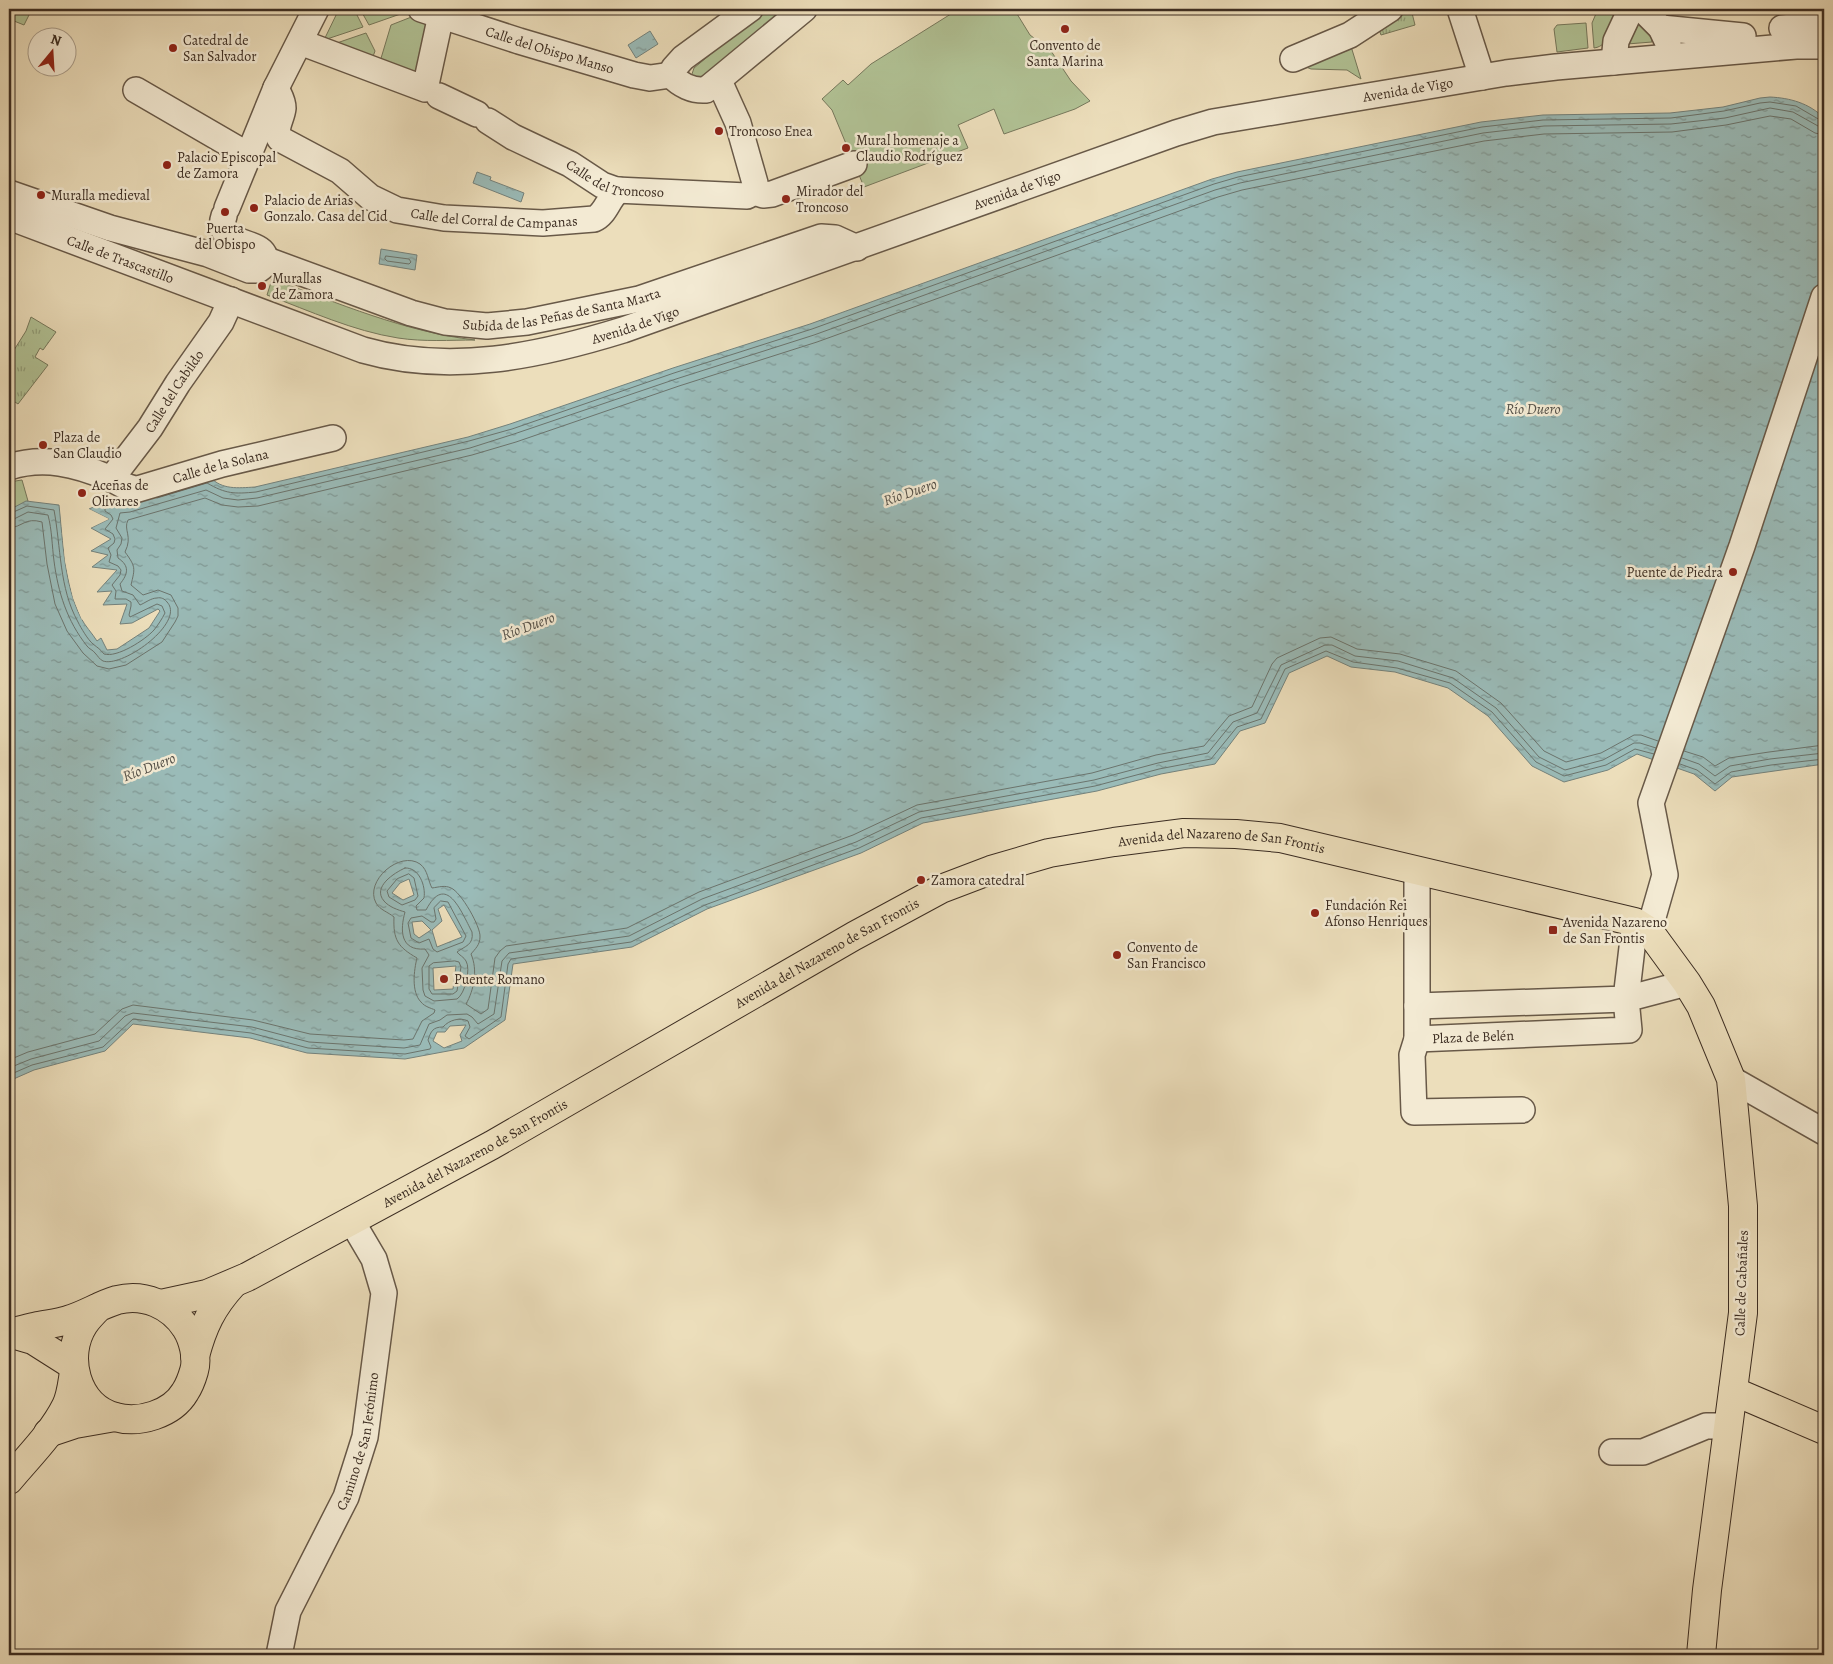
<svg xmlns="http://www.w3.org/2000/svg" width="1833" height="1664" viewBox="0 0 1833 1664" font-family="Alegreya,serif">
<defs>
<pattern id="grass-tufts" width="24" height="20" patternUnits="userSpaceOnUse" patternTransform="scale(1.25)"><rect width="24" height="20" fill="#b1c295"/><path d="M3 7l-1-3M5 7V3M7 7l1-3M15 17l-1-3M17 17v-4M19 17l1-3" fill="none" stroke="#919e79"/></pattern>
<pattern id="water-ripples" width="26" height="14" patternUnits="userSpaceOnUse" patternTransform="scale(1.25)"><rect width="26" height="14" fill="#9abbb8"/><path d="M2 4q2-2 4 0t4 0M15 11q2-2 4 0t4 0" fill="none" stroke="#7f9895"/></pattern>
</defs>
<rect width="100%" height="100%" fill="#ecdebb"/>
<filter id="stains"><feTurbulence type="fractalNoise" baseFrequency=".004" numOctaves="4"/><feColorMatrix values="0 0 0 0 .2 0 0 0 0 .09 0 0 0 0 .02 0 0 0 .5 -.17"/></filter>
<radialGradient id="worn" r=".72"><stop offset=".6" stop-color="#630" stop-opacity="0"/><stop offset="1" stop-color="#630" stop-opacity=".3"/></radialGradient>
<path fill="url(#grass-tufts)" stroke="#76785c" d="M1402,9H1411L1415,25L1381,35L1377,24Z
M31,317L56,332L43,350L40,348L35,357L48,365L18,404L9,398V358L26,331Z"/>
<path fill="#b1c295" stroke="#76785c" d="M9,9H32L24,25L9,19Z
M339,9H354L363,27L324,40Z
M360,9H400L409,11L369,25Z
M765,9H791L705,81L693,77L692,74L694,68Z
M955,9H1014L1030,35L1051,51L1071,81L1090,101L1075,109L1004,134L994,109L958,125L968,148L864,187L832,110L822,99L843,80L848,85L871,64L954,12Z
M1598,9H1618C1613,22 1611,46 1594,48L1592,23Z
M419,14L435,19L421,81L379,65L391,25Z
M1638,19L1651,35L1652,42L1627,44Z
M1586,23L1588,48L1557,52L1554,29L1557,25Z
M366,33L375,51L371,62L328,46Z
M1350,43L1361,79L1347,70L1311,69L1306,67Z
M272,279C338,303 405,332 475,340C450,340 424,342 398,338C353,331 310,311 267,295Z
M22,480L28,501L9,510V482Z"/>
<path fill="url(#water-ripples)" stroke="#74827c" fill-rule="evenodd" d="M650,31L658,44L636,58L628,45Z
M1770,97C1790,98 1809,103 1824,118V764L1732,777L1715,791L1694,774L1637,754L1608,770L1564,782L1532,766L1488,716L1448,688L1395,672L1351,667L1327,656L1289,673L1265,723L1240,731L1215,764L1161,774L1097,791L923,823L861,853L707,909L632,947L513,964L505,1020L464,1048L405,1059L307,1053L250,1038L133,1024L105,1051L34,1070L9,1081V510L26,501L59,505C63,542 64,584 81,618C85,626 92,633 97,641L101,638L107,650L117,649L149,628L160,611L158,609L132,623L120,624L127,604L103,605L112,591L97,592L117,570L92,567L108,555L91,551L111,539L91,528L109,519L89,509L107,501H126L210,477C222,490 238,488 255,487L468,437L510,424L673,368L810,324L1212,179L1237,172L1481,122L1543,115L1670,113L1723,107L1760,98ZM409,879L414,895L403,900L392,893L400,883ZM444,905L462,937L437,947L432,930L442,921L438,909ZM422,921L431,930L419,938L414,934L412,922ZM456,966L453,989L434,990L433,968ZM466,1025L460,1035L462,1041L444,1048L433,1041L437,1032H445L450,1026Z
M477,172L491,177L490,180L524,193L521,202L473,183Z
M381,249L417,255L415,270L379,264Z"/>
<path fill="#ecdebb" d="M60,503L61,504L68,560L75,597L84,618L82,620L73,598L65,561Z
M87,509H89L109,519L88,529L90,526L104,519L88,511Z"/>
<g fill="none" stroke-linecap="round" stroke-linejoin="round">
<path stroke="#6b746d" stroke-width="1" d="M386,256L409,259L411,262L409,264L387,261L385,259Z
M157,498L207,483C226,494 234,494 256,492L469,441L512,429L674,373L812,329L1214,184L1238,177L1482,127L1543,120L1671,118L1724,111L1760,103L1770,102L1796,106L1820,120L1824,121
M9,514L27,506L54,510C61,547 59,588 78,622C81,628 88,640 93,644C98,648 100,649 104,654C117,658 145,640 154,630C158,625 162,619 165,613L162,606L157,604L130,617L129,615L131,606V602L126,599H115L116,591L112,585L120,575L121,570L118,566L109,562L111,555L108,548L114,543L115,539L113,534L105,529L113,519L111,515L105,511V509L108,506H127L141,502
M9,520L14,519L28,512L48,515C52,530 52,546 54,561C58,592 67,621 87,646C89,649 93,650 95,653C98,656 99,659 103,661C123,668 186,622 167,602C165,599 161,597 157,598C151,598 145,603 140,605L133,595L122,591L120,584C128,574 130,566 118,558L117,550L121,544L122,538L116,528L120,513L130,512L206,490L223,498L238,500L257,498L470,448L514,434L676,379L814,335L1215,190L1240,183L1483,133L1544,126L1671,124L1725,118L1770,108L1793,112L1818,126L1824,127
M9,528C23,527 25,517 42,522L47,564L55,604L67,631L83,653L97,666L109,669L126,665L162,642L175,622L178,616V608L171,595L158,590L143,595L131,585C135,568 136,567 125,552C133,536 123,530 128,520L205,498L222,505L238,507L258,506L472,455L516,442L679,386L817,342L1218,197L1242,190L1484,141L1544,134L1672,132L1726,125L1770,116L1791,119L1815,133L1824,135
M1684,751L1703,757L1715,766L1729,758L1769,752L1824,745
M1682,758L1699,764L1715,776L1730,766L1770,759L1824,753
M1680,764L1697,770L1715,784L1731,772L1771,765L1824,759
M405,868C419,867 426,886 424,898L416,906L417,910H426C446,872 461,911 472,932C474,945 465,946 457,952C459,955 464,957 466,961C471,969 465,994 457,999L434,1001L425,996L423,990L422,968L429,955L425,949C400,951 400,930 405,912C398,910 389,907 384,901C372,887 394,873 405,868Z
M409,874L414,878L418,896L415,900L402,905L389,897L387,891L397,879Z
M441,901L448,902L466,936L463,942L437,952L433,949L429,939L419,943L411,938L408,923L411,918L422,916L431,922H434L436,919L434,908Z
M455,961L459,962L461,967L457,991L453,994H432L429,989V966L433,963Z
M9,1060L28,1052L95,1034L122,1009L133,1005L253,1020L310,1034L404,1040L413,1039L422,1021L434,1013L435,1010C431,1008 425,1007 421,1002C411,992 414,970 417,958C398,947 393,940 394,917C388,912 380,910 376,903C364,881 400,850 420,864C428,870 428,881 432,888C439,887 445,885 451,888C461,892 481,927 480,937C480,945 475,949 471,954C478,970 474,990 466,1004L481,1014L488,1009L495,958L500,951L506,946L627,928L699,892L853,835L917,805L1092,773L1156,755L1204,746L1229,716L1252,707L1272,664L1277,658L1320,638L1331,637L1357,649L1400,654L1456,671L1501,703L1544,751L1566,762L1601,753L1634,735H1641L1658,741
M9,1068L31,1059L99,1041L125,1016L133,1013L252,1027L309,1042L404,1048L420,1045L429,1024L440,1020L447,1015L467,1014L472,1017L478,1024L494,1014L502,961L509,953L629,936L702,899L856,842L919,812L1094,780L1158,763L1208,753L1233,722L1257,713L1281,665L1325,645H1332L1355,656L1398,661L1453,678L1496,708L1539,757L1565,770L1603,760L1634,743H1640L1656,748
M9,1075L32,1065L103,1047L133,1019L251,1033L308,1048L405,1054L430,1049L431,1047L428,1040C431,1031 433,1027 443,1027C449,1020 460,1017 468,1021L470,1027L465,1036L469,1039L501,1017L508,964L511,959L631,942L705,905L859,848L921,818L1095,786L1159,769L1211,759L1237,727L1261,719L1285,669L1326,651L1353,662L1397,668L1450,683L1492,712L1536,762L1564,776L1606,765L1635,749L1654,754"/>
<defs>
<g id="minor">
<path id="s1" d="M421,9L519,41L634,75L650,78L671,75"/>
<path d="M1460,9L1482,77"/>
<path d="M1642,9L1661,28L1668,43"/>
<path d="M1661,28L1743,36"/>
<path d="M1782,28L1824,24"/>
<path d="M300,42L425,89L441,15L437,9"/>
<path d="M1293,59L1350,35L1390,9"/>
<path d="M1614,62L1616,41L1631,9"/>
<path d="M671,75C680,85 693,91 706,90L804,9"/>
<path d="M671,75L674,68L683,58L750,9"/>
<path d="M719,81L738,123L755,183L754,192"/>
<path id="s2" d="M276,88C279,95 283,100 283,108C282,119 273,129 280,139L340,171L370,197L397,210L444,218L543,223L594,219C606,214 608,198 619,190"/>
<path d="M136,90L248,155"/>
<path d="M439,96L477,114"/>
<path id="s3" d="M488,121L513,137L570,164L602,185L616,190L747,196L754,192"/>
<path d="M754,192L763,195L772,194L854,164"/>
<path d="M9,193L110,228L208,254L249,270H258L262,267C278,235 212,252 224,216"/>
<path d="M227,208L276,88L316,9"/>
<path id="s4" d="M9,217L363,350C450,375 539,356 623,330L1176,133L1213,122L1506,73L1556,67L1796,46H1824"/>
<path id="s5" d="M264,259L411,313L445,322L487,326L527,322L639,299L821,237L835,238L857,248"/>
<path id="s6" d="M9,467C44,456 76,464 109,478C119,482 127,489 138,489L222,464L333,438"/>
<path id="s7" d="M111,479L150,428L178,383L221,322L231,300"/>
<path id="s8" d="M1417,870V1039L1629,1030L1626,999L1687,983"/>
<path d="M1649,931L1665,875L1651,803L1742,546L1824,297"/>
<path d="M1417,1006L1626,999L1635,922"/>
<path d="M1417,1039L1412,1055L1414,1112L1522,1110"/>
<path d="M1731,1079L1824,1132"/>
<path d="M1612,1452H1643L1706,1426H1728"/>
<path id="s9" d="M279,1655L288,1611L346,1497L365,1437L384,1293L374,1259L351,1220"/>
</g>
<g id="major">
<path id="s10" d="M161,1304L207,1294L247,1277L492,1145L854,936L941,889L991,870L1049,853L1114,842L1184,833L1236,834L1280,838L1635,922L1649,931L1687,983L1701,1006L1731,1079L1743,1206V1313L1707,1590L1701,1655"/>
<path d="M9,1333C19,1331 28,1328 38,1326C48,1324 59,1323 68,1320C85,1315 100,1305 117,1300C144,1293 171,1305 186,1328C193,1339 198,1358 194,1371C192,1378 189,1386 185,1392C172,1414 139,1424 115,1417C76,1406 63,1356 84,1324C88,1318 94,1312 99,1307"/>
<path d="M9,1333L33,1340L74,1366"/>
<path d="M195,1356C203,1326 212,1307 233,1284"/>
<path d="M1733,1391L1824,1430"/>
<path d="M48,1433L75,1424L115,1417"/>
<path d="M9,1480C28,1457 52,1434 66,1406C71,1396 72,1384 74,1372"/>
</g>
</defs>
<use href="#minor" stroke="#685948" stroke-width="28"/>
<use href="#major" stroke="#3c2d22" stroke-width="30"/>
<use href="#minor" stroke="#f3ead3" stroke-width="25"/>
<use href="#major" stroke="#ecdebb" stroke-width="28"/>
</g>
<g fill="#8f2418" stroke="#f3ead3" stroke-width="2">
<circle cx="1065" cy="29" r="5"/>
<circle cx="173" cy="48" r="5"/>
<circle cx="719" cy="131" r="5"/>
<circle cx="846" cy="148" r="5"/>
<circle cx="167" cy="165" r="5"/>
<circle cx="41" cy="195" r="5"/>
<circle cx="786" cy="199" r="5"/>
<circle cx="254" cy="208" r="5"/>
<circle cx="225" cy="212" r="5"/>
<circle cx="262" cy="286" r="5"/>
<circle cx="43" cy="445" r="5"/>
<circle cx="82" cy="493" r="5"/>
<circle cx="1733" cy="572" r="5"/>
<circle cx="921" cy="880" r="5"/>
<circle cx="1315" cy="913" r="5"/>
<rect x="1548" y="925" width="10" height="10" rx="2.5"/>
<circle cx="1117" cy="955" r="5"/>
<circle cx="444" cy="979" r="5"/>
</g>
<g text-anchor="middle" stroke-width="5" stroke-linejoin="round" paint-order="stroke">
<g font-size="14" fill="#3c2d22" stroke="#f3ead3" text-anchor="start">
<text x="183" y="45">Catedral de<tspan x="183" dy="16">San Salvador</tspan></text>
<text x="1065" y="50" text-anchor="middle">Convento de<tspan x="1065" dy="16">Santa Marina</tspan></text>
<text x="729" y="136">Troncoso Enea</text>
<text x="856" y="145">Mural homenaje a<tspan x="856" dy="16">Claudio Rodríguez</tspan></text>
<text x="177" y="162">Palacio Episcopal<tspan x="177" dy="16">de Zamora</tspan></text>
<text x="796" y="196">Mirador del<tspan x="796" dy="16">Troncoso</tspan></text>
<text x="51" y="200">Muralla medieval</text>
<text x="264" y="205">Palacio de Arias<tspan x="264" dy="16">Gonzalo. Casa del Cid</tspan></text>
<text x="225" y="233" text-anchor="middle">Puerta<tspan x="225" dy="16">del Obispo</tspan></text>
<text x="272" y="283">Murallas<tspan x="272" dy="16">de Zamora</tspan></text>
<text x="53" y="442">Plaza de<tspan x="53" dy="16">San Claudio</tspan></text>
<text x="92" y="490">Aceñas de<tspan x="92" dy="16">Olivares</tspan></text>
<text x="1723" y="577" text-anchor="end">Puente de Piedra</text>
<text x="931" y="885">Zamora catedral</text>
<text x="1325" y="910">Fundación Rei<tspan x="1325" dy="16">Afonso Henriques</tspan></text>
<text x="1563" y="927">Avenida Nazareno<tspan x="1563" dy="16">de San Frontis</tspan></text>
<text x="1127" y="952">Convento de<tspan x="1127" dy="16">San Francisco</tspan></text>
<text x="454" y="984">Puente Romano</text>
</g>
<g font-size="14" fill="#3c2d22" stroke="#f3ead3">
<text dy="5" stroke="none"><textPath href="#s1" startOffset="135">Calle del Obispo Manso</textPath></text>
<text dy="5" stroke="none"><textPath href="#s4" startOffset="1466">Avenida de Vigo</textPath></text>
<text dy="5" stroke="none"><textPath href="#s3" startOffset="142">Calle del Troncoso</textPath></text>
<text dy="5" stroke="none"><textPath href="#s4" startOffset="1061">Avenida de Vigo</textPath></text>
<text dy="5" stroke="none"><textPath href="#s2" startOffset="289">Calle del Corral de Campanas</textPath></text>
<text dy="5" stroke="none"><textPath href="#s4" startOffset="119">Calle de Trascastillo</textPath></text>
<text dy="5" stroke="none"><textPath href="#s5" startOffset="310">Subida de las Peñas de Santa Marta</textPath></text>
<text dy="5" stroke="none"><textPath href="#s4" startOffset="656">Avenida de Vigo</textPath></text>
<text dy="5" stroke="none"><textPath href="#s7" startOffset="108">Calle del Cabildo</textPath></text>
<text dy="5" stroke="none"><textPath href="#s6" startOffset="220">Calle de la Solana</textPath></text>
<text dy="5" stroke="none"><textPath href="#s10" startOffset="1174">Avenida del Nazareno de San Frontis</textPath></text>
<text dy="5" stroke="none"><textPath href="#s10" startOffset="755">Avenida del Nazareno de San Frontis</textPath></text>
<text dy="5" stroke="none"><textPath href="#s8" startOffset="225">Plaza de Belén</textPath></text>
<text dy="5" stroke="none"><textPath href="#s10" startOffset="350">Avenida del Nazareno de San Frontis</textPath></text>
<text transform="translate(1741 1283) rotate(-88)" y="5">Calle de Cabañales</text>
<text dy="5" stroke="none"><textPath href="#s9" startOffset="230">Camino de San Jerónimo</textPath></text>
</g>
<g font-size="15" font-style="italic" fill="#545048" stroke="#f3ead3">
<text x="1533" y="414">Río Duero</text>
<text transform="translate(910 492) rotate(-19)" y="5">Río Duero</text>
<text transform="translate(528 626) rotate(-20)" y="5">Río Duero</text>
<text transform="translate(149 767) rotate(-21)" y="5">Río Duero</text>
</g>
</g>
<rect width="1833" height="1664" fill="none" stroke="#ecdebb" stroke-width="30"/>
<rect x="10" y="10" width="1813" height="1644" fill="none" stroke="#3c2d22" stroke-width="2.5"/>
<rect x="15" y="15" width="1803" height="1634" fill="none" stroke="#3c2d22"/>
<g transform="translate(52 52) rotate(18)"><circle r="24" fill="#f3ead3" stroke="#aa9e8c"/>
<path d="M0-4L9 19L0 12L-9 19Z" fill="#8f2418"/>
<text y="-8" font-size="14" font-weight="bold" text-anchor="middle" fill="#3c2d22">N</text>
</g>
<rect width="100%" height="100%" filter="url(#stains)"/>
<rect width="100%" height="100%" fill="url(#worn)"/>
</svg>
